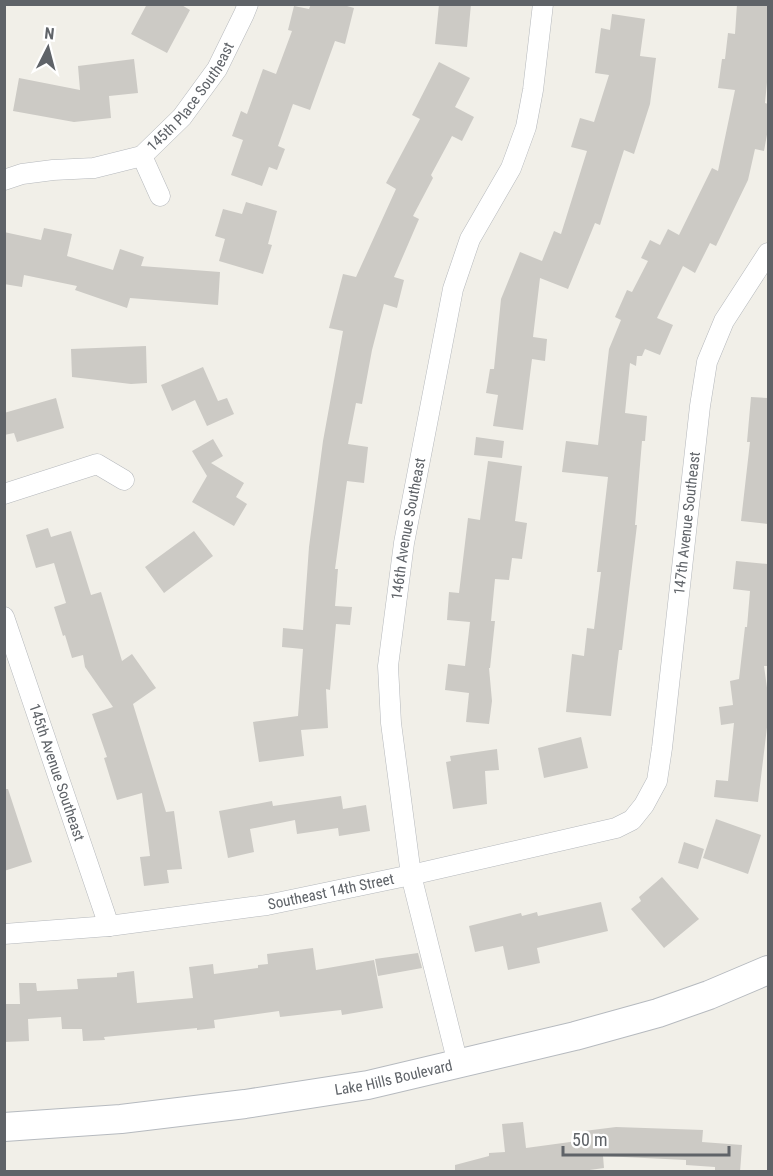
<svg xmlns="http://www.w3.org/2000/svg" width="773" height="1176" viewBox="0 0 773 1176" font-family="'Roboto Condensed',sans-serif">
<rect width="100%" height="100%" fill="#f1efe8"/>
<path fill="#cccac5" d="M147,4H180L190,10L167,53L131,34Z
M311,4H340L354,8L345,44L335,41L310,110L293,104L278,146L285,149L277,170L269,167L262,186L231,175L243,140L232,136L241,111L247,114L263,69L276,74L292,31L288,30L294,6L309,9Z
M439,4H471L467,47L435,44Z
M737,4H768V72L765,103L768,104V129L764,151L755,149L748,180L716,246L710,243L695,273L683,266L657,318L673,325L660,355L645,349L642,356H637L636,366L630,363L625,413L647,416L645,441H642L635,525H637L622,650H619L611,716L566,712L572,654L584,656L587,628L594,629L601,572H597L608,477L562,472L566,441L598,445L609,349L621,320L615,317L627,290L632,292L648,261L641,258L650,240L660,245L668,229L679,235L712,168L718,171L735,90L718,88L722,59H725L728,33L735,34Z
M612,14L645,19L640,56L656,58L650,104L634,154L624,150L600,225L595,223L568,289L540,278L533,337L547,339L545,361L532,359L523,430L493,426L498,395L486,393L490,369H494L501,299L520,252L542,261L554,231L561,234L587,151L571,147L580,118L594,122L609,75L595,73L601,28L610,30Z
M134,59L138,93L109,96L111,118L74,122L13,111L19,78L80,90L78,66Z
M439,62L470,78L455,107L474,117L462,141L452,136L431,175L433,178L413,216L419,219L394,277L404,280L397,308L384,304L372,350L362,404L356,403L348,444L368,447L364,483L347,481L335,569H338L335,606L352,607L350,625L336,624L330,690L326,689L328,728L301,730L304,756L259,762L253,722L298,716L303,649L282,647L283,628L303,630L309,547L323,441L343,331L329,328L343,274L356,277L396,189L386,183L420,119L412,115Z
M246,202L277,211L268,244L272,245L263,274L219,261L225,239L215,236L223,209L242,214Z
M44,228L72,234L67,256L113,270L120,249L144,257L141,266L220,272L218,305L130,298L127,308L75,290L77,286L24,275L22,287L4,284V232L41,240Z
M146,346L147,383L131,384L72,377L71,349Z
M203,367L218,401L227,398L234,414L207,426L195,400L172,411L161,385Z
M751,397L768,398V524L741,521L750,442H747Z
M56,398L64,428L17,442L14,433L4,435V413Z
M476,437L504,441L502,458L474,455Z
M213,439L223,456L211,463L244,483L236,497L247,504L234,526L192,502L207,476L192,451Z
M488,461L522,466L515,521L527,523L522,559L512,558L509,580L495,579L491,621H495L490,668H489L492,701L489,724L466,722L469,693L445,690L448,664L465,666L470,622L447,620L449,592L459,593L468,518L480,520Z
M48,528L51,537L71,531L91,595L101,592L122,661L132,654L156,688L133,704L166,812L174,811L182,869L167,870L169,883L144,886L140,857L150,856L142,793L117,800L104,758L107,757L92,714L113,707L85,667L83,655L72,658L65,635L63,636L54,607L66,603L54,563L36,568L26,535Z
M194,531L213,556L164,593L145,567Z
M736,561L768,564V666H764L768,695V719L758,802L714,797L716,780L728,781L734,723L721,725L719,707L733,705L730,681L739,679L745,627H747L750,591L733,589Z
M581,737L588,768L544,778L538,748Z
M497,749L499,770L485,771L487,804L453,809L446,762L451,761L450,756Z
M4,789H8L32,862L4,871Z
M341,796L343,809L366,805L370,831L339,836L338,828L297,834L295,820L250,829L254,852L228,858L219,811L272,801L273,806Z
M716,819L761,835L748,874L703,858Z
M684,842L704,849L698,869L678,863Z
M662,877L699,919L664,948L631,909L641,901L639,897Z
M601,902L608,931L537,948L540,963L508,970L503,946L475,952L469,926L521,913L522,916L537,912L538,916Z
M313,948L316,970L374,960L383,1008L342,1015L341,1010L280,1017L279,1011L214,1020L215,1028L197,1030V1028L104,1037L105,1040L83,1041L82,1029H62L61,1017L28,1019L29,1041L4,1042V1004H20L19,983H36L37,991L78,989L77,979L117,977V973L134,971L137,1003L193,998L189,967L213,964L214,974L258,968V965L268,964L267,954Z
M418,953L422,968L378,976L375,959Z
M523,1122L526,1148L585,1140L584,1131L616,1127L703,1130L702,1142L742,1145L740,1172H715V1167L686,1165V1160L603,1156L604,1168L575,1172H455V1165L489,1156V1153L505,1152L502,1124Z"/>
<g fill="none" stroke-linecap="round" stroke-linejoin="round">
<defs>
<g id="street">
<path d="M142,156L160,196"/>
<path id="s1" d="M4,180L22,174L53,170L94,168L142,156L182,117L217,69L244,14L248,4"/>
<path d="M4,494L97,464L124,480"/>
<path id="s2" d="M4,617L109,926"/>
<path id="s3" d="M4,934L109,926L267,905L411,875L616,828L632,820L644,805L657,781L662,748L700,406L707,362L724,321L768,253"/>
<path id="s4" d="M458,1064L411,875L391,723L388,666L404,543L453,289L470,239L511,168L526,127L533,90L543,4"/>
</g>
<g id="secondary">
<path id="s5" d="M4,1127L121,1119L245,1104L368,1085L575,1036L658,1013L709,995L768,970"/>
</g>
</defs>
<use href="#street" stroke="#b5b8bc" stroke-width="21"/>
<use href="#secondary" stroke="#b6babf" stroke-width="30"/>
<use href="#street" stroke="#fff" stroke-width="20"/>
<use href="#secondary" stroke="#fff" stroke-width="28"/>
</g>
<g text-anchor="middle" stroke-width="4.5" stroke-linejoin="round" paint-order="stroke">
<g font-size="15" fill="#5f6368" stroke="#fff">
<text dy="5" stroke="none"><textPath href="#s1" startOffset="218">145th Place Southeast</textPath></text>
<text dy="5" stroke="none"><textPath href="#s3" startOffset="946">147th Avenue Southeast</textPath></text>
<text dy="5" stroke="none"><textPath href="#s4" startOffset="544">146th Avenue Southeast</textPath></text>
<text dy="5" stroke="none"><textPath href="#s2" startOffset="164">145th Avenue Southeast</textPath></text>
<text dy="5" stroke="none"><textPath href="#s3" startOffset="330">Southeast 14th Street</textPath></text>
<text dy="5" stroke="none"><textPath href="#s5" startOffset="393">Lake Hills Boulevard</textPath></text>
</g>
</g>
<rect width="773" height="1176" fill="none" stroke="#5f6368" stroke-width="12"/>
<g transform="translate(48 48) rotate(6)" stroke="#ffffff" stroke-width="4.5" paint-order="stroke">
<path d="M0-4.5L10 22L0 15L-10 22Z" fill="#5f6368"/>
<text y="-9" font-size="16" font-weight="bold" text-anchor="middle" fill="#5f6368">N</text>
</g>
<path d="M563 1146v9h166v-9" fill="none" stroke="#5f6368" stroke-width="3"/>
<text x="572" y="1146" font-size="18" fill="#5f6368" stroke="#ffffff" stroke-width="4.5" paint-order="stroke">50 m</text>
</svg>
